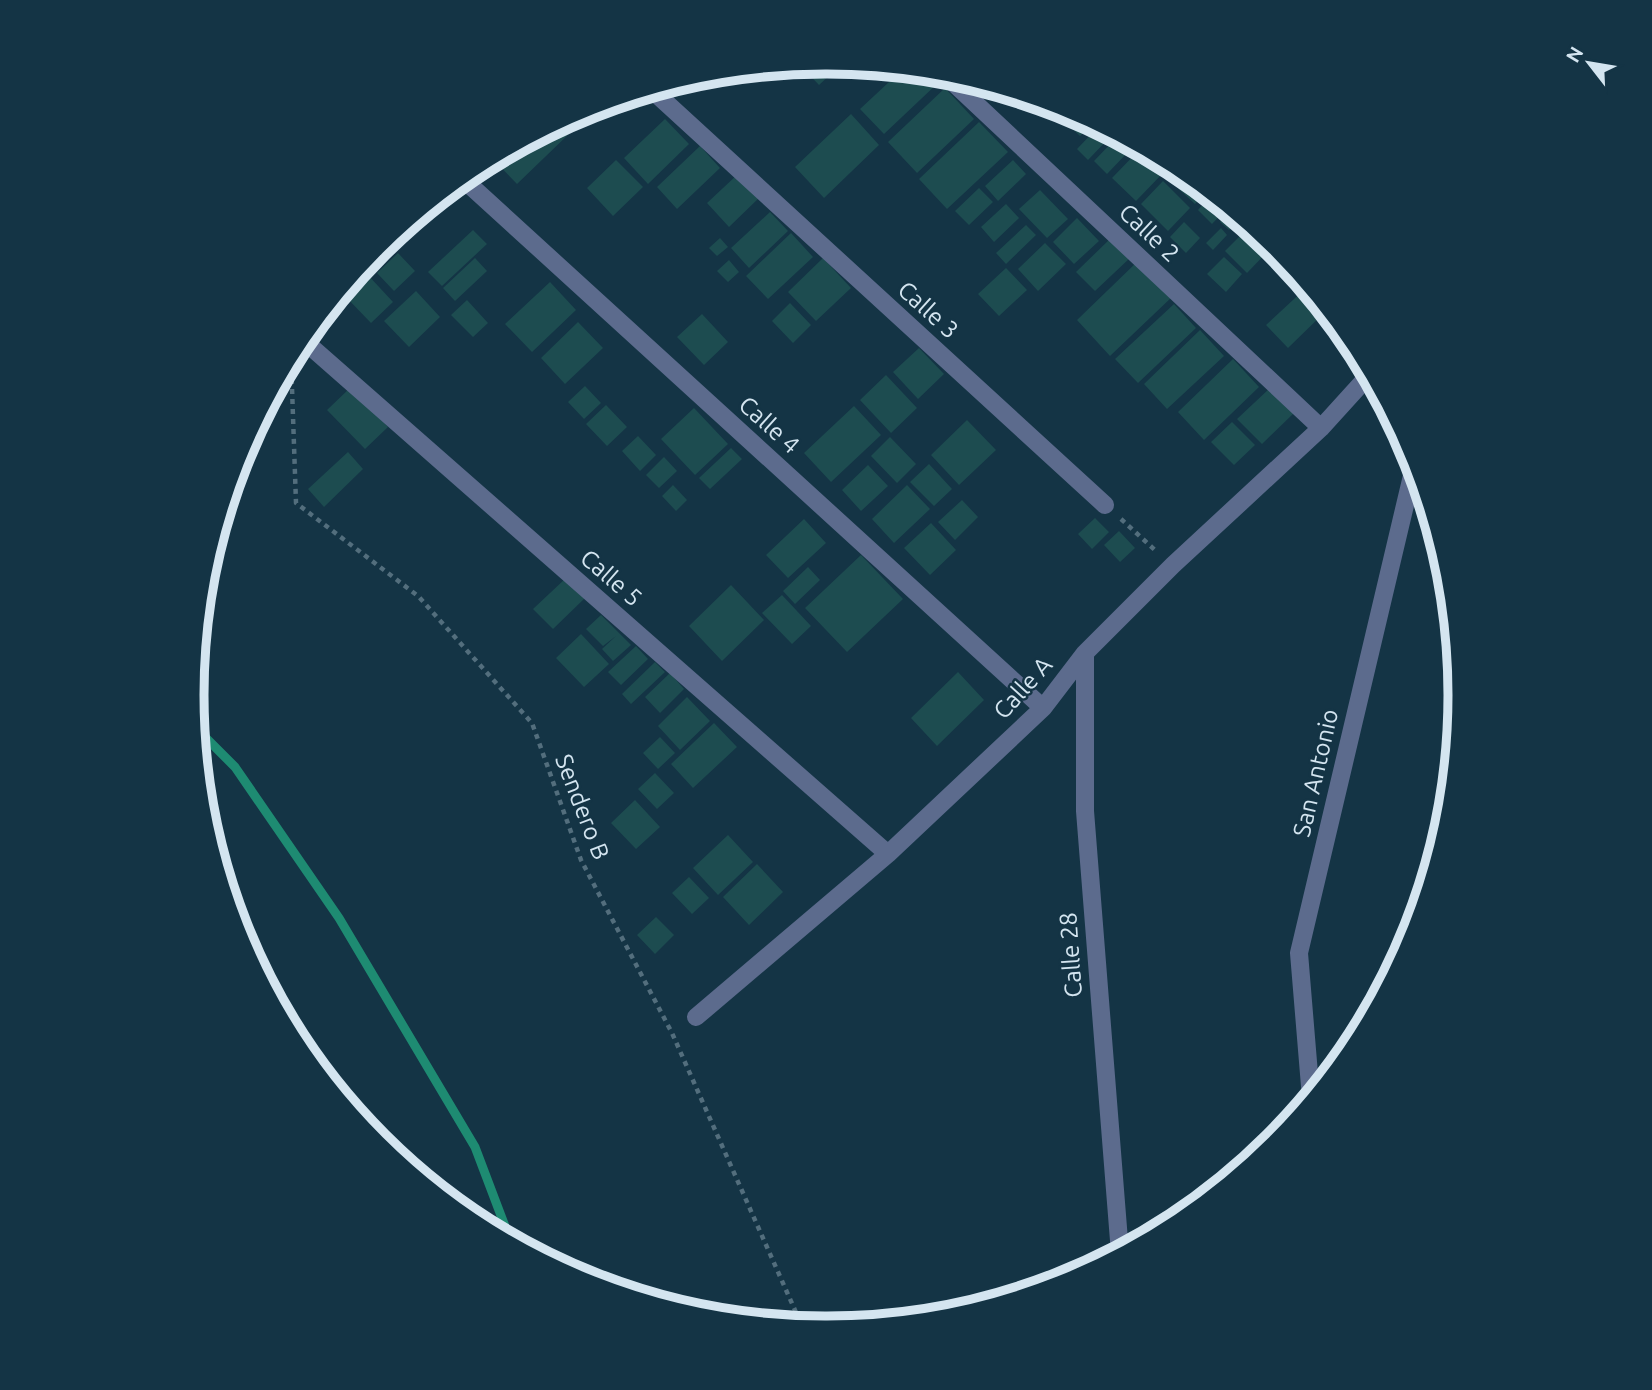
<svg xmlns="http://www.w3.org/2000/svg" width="1652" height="1390" viewBox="0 0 1652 1390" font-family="Ubuntu,sans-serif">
<rect width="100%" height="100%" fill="#143445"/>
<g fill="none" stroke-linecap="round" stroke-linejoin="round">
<path stroke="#1e8b72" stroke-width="9" d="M195,727L235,767L339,918L475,1147L511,1242"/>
</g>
<path fill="#1d4c50" d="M826,61L843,63L819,85L799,64Z
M903,69L929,71L939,82L884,134L860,109Z
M945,88L974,119L917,173L888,142Z
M1062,107L1069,110L1093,123L1080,136L1056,113Z
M851,114L879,145L824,198L795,167Z
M665,119L689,144L648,184L624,158Z
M564,120L573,130L517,184L492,158Z
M979,122L1008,152L947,209L919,179Z
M1099,126L1111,136L1088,160L1077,149Z
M1116,138L1129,151L1107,174L1094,161Z
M700,146L720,168L677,209L657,187Z
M1140,149L1164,172L1136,201L1112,178Z
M616,160L643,187L613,216L587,188Z
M1013,160L1026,174L998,201L985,186Z
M1177,168L1206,191L1195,204L1167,178Z
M738,174L760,197L729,227L707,203Z
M1163,181L1190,208L1168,231L1141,204Z
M979,188L993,202L969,225L955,211Z
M1040,190L1068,219L1047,238L1019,209Z
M1211,195L1227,208L1212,224L1198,210Z
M1006,204L1019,218L994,242L981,227Z
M1230,211L1240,219L1229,230L1220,222Z
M770,212L788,231L749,268L731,248Z
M1077,218L1099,241L1074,264L1053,242Z
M1184,222L1200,238L1186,253L1170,237Z
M1026,225L1036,235L1006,264L996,253Z
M1249,227L1271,248L1247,273L1225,251Z
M1221,228L1227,235L1213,250L1206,243Z
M473,230L487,244L442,286L428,272Z
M396,232L402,238L387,252L380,245Z
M791,233L813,257L768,299L746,276Z
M1112,237L1131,257L1095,291L1076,272Z
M720,238L728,247L717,256L709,248Z
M1045,243L1066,264L1038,291L1018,269Z
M373,253L378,259L357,279L354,276Z
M398,253L415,271L394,291L377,273Z
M1224,257L1242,274L1226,292L1207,274Z
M475,258L487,271L455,301L443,288Z
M823,258L851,288L816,321L788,292Z
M729,260L739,272L728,282L717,271Z
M1139,260L1173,296L1110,356L1077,320Z
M1006,268L1027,290L999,316L978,294Z
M367,274L393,302L371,323L344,295Z
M550,282L576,310L532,352L505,324Z
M1307,287L1326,311L1288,348L1266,325Z
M416,291L440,317L409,347L384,321Z
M467,300L488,323L473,337L451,315Z
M790,303L811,325L793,343L772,321Z
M1174,304L1196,328L1138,383L1115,359Z
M702,314L728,342L704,365L677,337Z
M578,322L603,348L565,384L541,358Z
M1200,330L1224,356L1167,409L1144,384Z
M919,348L944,374L918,399L893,372Z
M1233,359L1259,387L1204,440L1178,412Z
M886,375L917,408L891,433L860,400Z
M585,386L601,403L584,419L568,402Z
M351,387L388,427L365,449L327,410Z
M1270,388L1294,413L1262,444L1237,419Z
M606,405L627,427L607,446L586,424Z
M854,406L881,435L831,482L804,453Z
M694,408L728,444L695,475L661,439Z
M967,420L996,450L959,485L931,455Z
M1232,422L1255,445L1234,465L1211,442Z
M638,436L656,455L640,471L622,451Z
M890,437L916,464L897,483L871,456Z
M731,448L742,459L710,489L699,478Z
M348,452L363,469L324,507L308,489Z
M664,457L677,471L659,488L646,475Z
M929,464L952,489L934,506L910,482Z
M868,465L888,486L861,511L842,490Z
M673,485L687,500L676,511L662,496Z
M907,485L930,509L894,543L872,519Z
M962,500L978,517L955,540L938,522Z
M1095,518L1109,532L1092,549L1078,534Z
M804,519L826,543L788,578L766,555Z
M931,523L956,550L930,575L904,548Z
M1119,531L1135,548L1120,562L1104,545Z
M861,555L903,599L847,652L805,608Z
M808,567L820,580L795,604L783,591Z
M566,578L585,598L553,629L533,609Z
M731,585L764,620L722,661L689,626Z
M782,595L811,626L792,644L762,613Z
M601,615L631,645L613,661L602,649L616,636L603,646L586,629Z
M581,634L609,664L584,687L556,658Z
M636,646L648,659L621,685L608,672Z
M655,662L665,672L631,704L622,694Z
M958,672L984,700L937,746L911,718Z
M670,673L684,689L660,713L645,697Z
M687,697L710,721L680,750L658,726Z
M714,723L737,747L693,788L671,764Z
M660,737L675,753L658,769L643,753Z
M655,773L674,793L657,809L638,789Z
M635,800L660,827L636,849L611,823Z
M728,835L753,862L718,895L693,868Z
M757,864L783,892L749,925L723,897Z
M689,877L709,898L692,914L672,893Z
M656,917L674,935L655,954L637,935Z"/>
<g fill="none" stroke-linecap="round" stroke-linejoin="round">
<path stroke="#536e7d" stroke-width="4.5" stroke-dasharray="5 5" stroke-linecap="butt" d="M291,359L296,503L418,596L532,723L581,860L672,1033L802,1326
M1121,519L1156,551"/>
<path stroke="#5c6b8d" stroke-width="18" d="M943,73L1321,428
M651,89L1105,505
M462,178L1043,708
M302,339L888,854
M1085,653V811L1120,1253
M696,1017L888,854L1043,708L1085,653L1173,565L1321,428L1370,374
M1311,1098L1299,953L1415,463"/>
</g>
<g text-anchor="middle" stroke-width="5" stroke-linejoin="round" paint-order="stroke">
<g font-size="24" fill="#d4e5f0" stroke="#143445">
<text transform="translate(1149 233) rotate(43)" y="8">Calle 2</text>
<text transform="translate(928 310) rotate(42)" y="8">Calle 3</text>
<text transform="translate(769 425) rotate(42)" y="8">Calle 4</text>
<text transform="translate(611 578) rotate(41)" y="8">Calle 5</text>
<text transform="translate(1023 688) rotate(-48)" y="8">Calle A</text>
<text transform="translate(1316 773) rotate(-77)" y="8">San Antonio</text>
<text transform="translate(582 807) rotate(69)" y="8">Sendero B</text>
<text transform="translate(1071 955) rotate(-94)" y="8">Calle 28</text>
</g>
</g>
<path d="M0 0H1652V1390H0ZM825 74H827A621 621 0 0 1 1448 695V695A621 621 0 0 1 827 1316H825A621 621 0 0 1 204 695V695A621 621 0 0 1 825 74Z" fill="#143445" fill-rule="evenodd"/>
<path fill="none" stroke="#d4e5f0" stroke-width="9" d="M825 74H827A621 621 0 0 1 1448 695V695A621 621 0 0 1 827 1316H825A621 621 0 0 1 204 695V695A621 621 0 0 1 825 74Z"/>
<g transform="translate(1589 63) rotate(301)" stroke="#143445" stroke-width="5" paint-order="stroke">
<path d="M0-5L12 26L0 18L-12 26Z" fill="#d4e5f0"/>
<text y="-10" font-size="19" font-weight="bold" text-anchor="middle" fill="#d4e5f0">N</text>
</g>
</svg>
